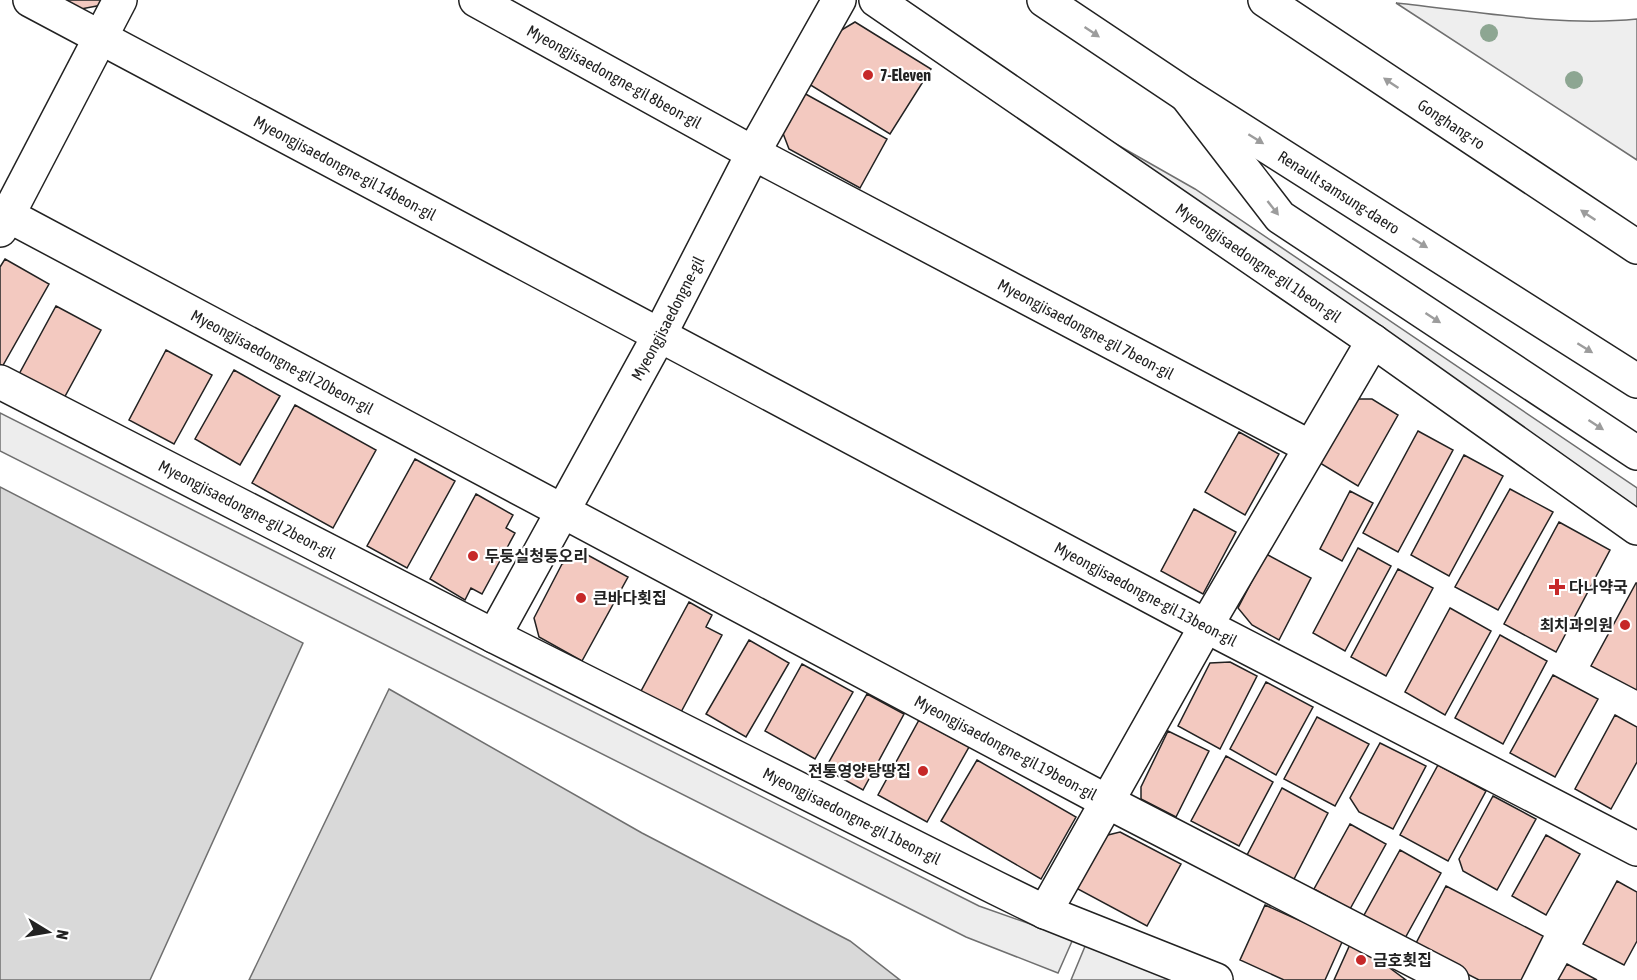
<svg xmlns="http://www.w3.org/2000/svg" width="1637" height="980" viewBox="0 0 1637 980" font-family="'Asap Condensed','Noto Sans KR',sans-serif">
<rect width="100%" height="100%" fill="#fff"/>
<path fill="#eee" stroke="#6f6f6f" stroke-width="1.5" d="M1396,3C1474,11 1559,27 1637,19V160Z"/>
<path fill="#ededed" stroke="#6f6f6f" stroke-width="1.5" d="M1086,127L1195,189L1637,488V529Z
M0,413L979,906L1073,939L1058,973L966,937L0,451Z
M1086,944L1180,980H1071Z"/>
<path fill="#d9d9d9" stroke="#6f6f6f" stroke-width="1.5" d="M0,487L303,643L150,980H0Z
M389,689L642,833L850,941L900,980H249Z"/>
<path fill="#f3c9c0" stroke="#222" stroke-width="1.5" d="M66,0H105L102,5L81,9Z
M855,22L931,69L890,134L804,81L833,35Z
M802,92L887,139L860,188L789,149L781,128Z
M5,259L49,284L2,367L0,366V267Z
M56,306L101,330L63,400L18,376Z
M166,350L212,375L174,444L129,420Z
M234,370L280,396L240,465L195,439Z
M1357,399H1372L1398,415L1358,486L1320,463Z
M295,405L376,450L333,528L252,483Z
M1418,431L1453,450L1398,552L1363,533Z
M1239,432L1279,454L1245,515L1205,492Z
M1464,455L1503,476L1449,576L1411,555Z
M415,459L455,481L407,568L367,546Z
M1510,489L1553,512L1498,610L1455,587Z
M1350,491L1373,503L1342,561L1320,549Z
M476,494L513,515L506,528L515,533L482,594L471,588L465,600L430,579Z
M1194,509L1236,532L1203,594L1161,571Z
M1559,522L1610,550L1556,652L1504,624Z
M1358,548L1391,566L1345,651L1313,633Z
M584,553L628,577L582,661L539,637L534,618L562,564Z
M1266,554L1311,578L1279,640L1252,625L1238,608Z
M1398,569L1433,588L1386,676L1351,657Z
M1636,583H1637V690L1591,666Z
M689,602L712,615L706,627L722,635L680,714L640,693Z
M1450,608L1491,631L1445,715L1405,692Z
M1500,635L1547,661L1503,744L1455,718Z
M749,640L789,663L746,737L706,714Z
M1230,662L1257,676L1220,749L1178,726L1210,663Z
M802,664L853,692L815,759L765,731Z
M1553,675L1598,699L1555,777L1510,753Z
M1266,682L1313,707L1276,775L1230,749Z
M867,694L904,714L863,790L825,769Z
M1615,715L1637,727V762L1611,809L1575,789Z
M1317,717L1369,744L1335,806L1284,779Z
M919,720L969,747L927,822L878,795Z
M1168,731L1209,751L1176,817L1141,799V787Z
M1380,743L1426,766L1393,829L1359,812L1350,798Z
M1226,756L1273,782L1239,846L1191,821Z
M977,760L1076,817L1041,879L941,821Z
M1438,765L1486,791L1448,861L1400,835Z
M1282,788L1328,813L1293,881L1246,857Z
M1493,796L1536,819L1497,890L1463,871L1459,859Z
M1350,824L1386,844L1350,909L1314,889Z
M1120,832L1181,864L1147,926L1076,888L1104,836Z
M1546,835L1580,854L1546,915L1512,896Z
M1400,850L1441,873L1404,940L1363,917Z
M1617,881L1637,892V941L1624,965L1583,944Z
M1446,886L1543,936L1521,980H1479L1414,947Z
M1265,905L1343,940L1325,980H1284L1240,960Z
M1352,940L1406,980H1334Z
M1567,964L1597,980H1558Z"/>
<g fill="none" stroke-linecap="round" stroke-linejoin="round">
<defs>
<g id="street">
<path id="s1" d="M30,0L1206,626L1637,849"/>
<path id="s2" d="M476,0L753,153L1310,447"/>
<path id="s3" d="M876,0L1373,341L1637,528"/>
<path id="s4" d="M0,211L1106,801L1452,980"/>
<path d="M0,230L120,0"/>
<path id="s5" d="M0,382L494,636L996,888L1045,912L1216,980"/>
<path id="s6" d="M494,636L660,334L753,153L839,0"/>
<path d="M1045,912L1206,626L1373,341"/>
</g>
<g id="secondary">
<path id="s7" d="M1044,0L1186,95L1637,381"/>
<path id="s8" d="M1265,0L1637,247"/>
</g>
<path id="primary" d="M1186,95L1280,217L1637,453"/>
</defs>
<use href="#street" stroke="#222" stroke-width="36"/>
<use href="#secondary" stroke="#222" stroke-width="36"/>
<use href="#primary" stroke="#222" stroke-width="36"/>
<use href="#street" stroke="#fff" stroke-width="33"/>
<use href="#secondary" stroke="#fff" stroke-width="33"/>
<use href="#primary" stroke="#fff" stroke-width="33"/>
</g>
<g fill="#8da692">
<circle cx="1489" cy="33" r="9"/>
<circle cx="1574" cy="80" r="9"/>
</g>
<defs><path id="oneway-solid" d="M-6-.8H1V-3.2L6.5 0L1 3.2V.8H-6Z" transform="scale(1.5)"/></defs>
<g fill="#9c9c9c">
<use href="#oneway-solid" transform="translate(1092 32) rotate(34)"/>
<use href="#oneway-solid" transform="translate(1391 83) rotate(-146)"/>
<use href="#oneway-solid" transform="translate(1256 139) rotate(32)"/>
<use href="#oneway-solid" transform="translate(1273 208) rotate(52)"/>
<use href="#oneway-solid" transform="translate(1588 215) rotate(-146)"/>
<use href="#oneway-solid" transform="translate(1420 243) rotate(32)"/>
<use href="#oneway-solid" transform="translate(1433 318) rotate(33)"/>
<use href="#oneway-solid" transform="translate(1585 348) rotate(32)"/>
<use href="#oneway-solid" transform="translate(1596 425) rotate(33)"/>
</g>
<g fill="#c62828" stroke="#fff" stroke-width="2">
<circle cx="868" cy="75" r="6"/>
<circle cx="473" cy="556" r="6"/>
<path d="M1554 578h6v6h6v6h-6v6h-6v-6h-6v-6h6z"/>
<circle cx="581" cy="598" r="6"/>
<circle cx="1625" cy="625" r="6"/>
<circle cx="923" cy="771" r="6"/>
<circle cx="1361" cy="960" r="6"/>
</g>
<g text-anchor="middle" stroke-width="4.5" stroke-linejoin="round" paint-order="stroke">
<g font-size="16" font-weight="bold" fill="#222" stroke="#fff" text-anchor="start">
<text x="880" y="81">7-Eleven</text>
<text x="485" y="562">두둥실청둥오리</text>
<text x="1569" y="593">다나약국</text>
<text x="593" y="604">큰바다횟집</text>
<text x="1613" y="631" text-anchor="end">최치과의원</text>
<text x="911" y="777" text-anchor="end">전통영양탕땅집</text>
<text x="1373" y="966">금호횟집</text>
</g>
<g font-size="16" fill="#222" stroke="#fff">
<text dy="6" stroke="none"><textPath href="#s2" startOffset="158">Myeongjisaedongne-gil 8beon-gil</textPath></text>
<text dy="6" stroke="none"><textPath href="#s8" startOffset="224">Gonghang-ro</textPath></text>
<text dy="6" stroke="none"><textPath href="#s1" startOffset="357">Myeongjisaedongne-gil 14beon-gil</textPath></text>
<text dy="6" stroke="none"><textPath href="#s7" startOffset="352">Renault samsung-daero</textPath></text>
<text dy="6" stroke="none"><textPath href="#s3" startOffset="464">Myeongjisaedongne-gil 1beon-gil</textPath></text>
<text dy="6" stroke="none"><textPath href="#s6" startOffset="362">Myeongjisaedongne-gil</textPath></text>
<text dy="6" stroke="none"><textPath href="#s2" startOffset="693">Myeongjisaedongne-gil 7beon-gil</textPath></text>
<text dy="6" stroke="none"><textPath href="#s4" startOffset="320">Myeongjisaedongne-gil 20beon-gil</textPath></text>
<text dy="6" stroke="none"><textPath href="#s5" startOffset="278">Myeongjisaedongne-gil 2beon-gil</textPath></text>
<text dy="6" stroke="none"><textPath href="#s1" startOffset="1264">Myeongjisaedongne-gil 13beon-gil</textPath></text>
<text dy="6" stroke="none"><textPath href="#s4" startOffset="1140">Myeongjisaedongne-gil 19beon-gil</textPath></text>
<text dy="6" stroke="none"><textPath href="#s5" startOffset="956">Myeongjisaedongne-gil 1beon-gil</textPath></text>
</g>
</g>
<g transform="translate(48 932) rotate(101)" stroke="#ffffff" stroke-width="4.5" paint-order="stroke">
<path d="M0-4.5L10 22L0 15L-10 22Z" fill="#222222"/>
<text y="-9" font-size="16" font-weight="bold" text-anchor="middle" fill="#222222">N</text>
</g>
</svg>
